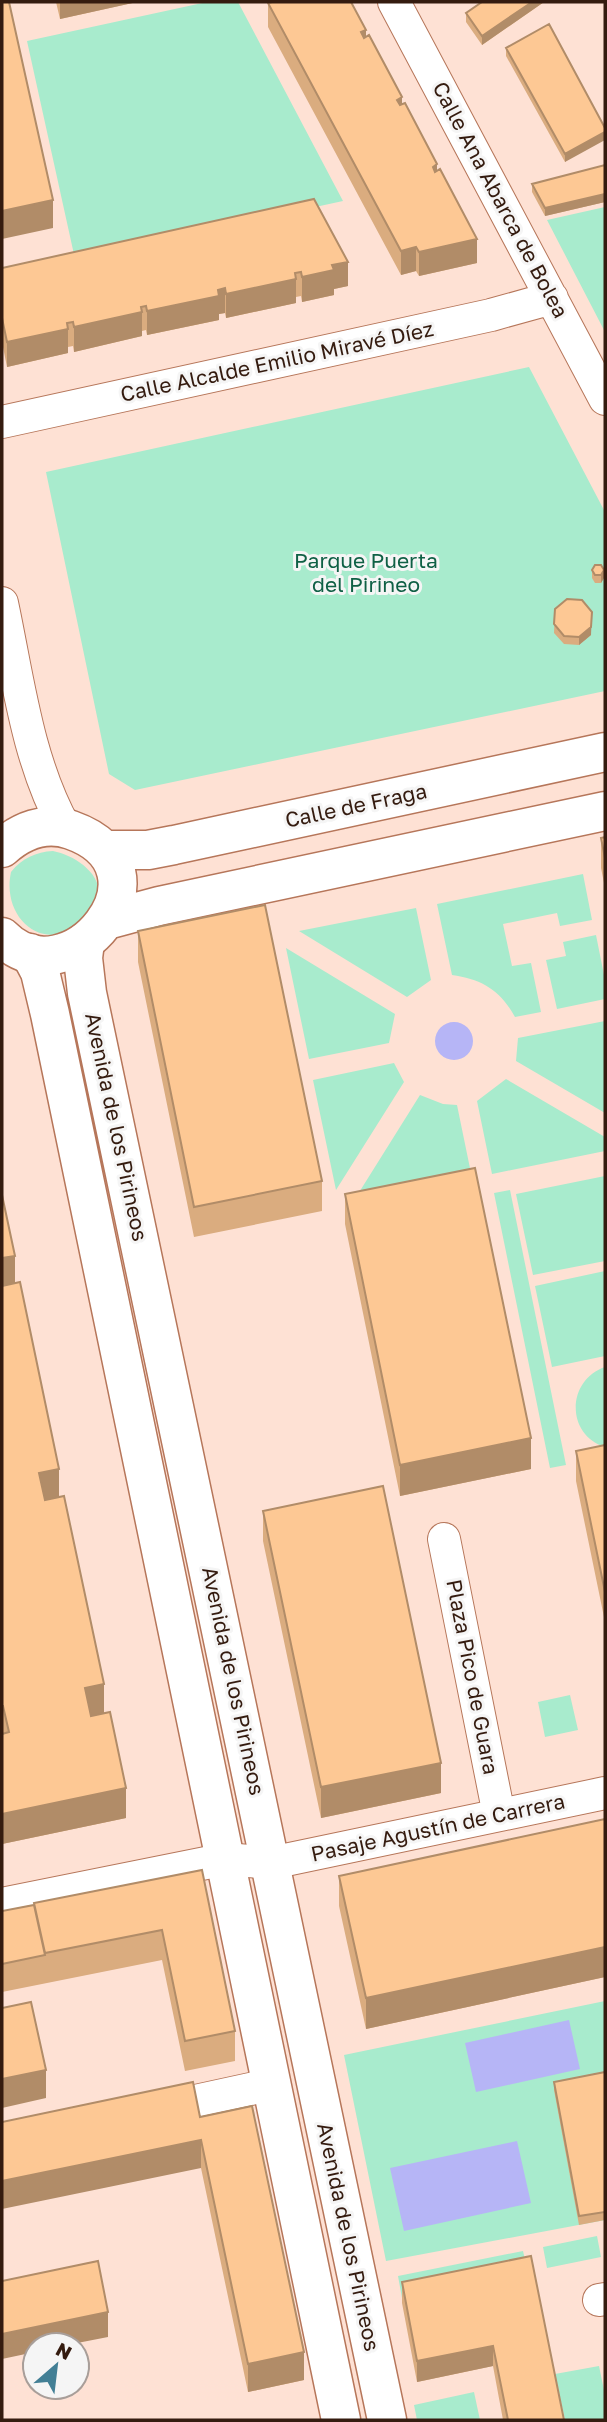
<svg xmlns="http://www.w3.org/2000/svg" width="607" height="2422" viewBox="0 0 607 2422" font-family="'Golos Text',sans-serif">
<rect width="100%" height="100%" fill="#fee1d4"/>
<path fill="#a8ebcd" d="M207,2H238L343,201L75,259L27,41Z
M605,207L604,320L605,332L547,220Z
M529,367L605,512V691L135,790L109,774L46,472Z
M53,851C79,856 114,882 92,911C53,962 0,923 11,872C22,858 36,852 53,851Z
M583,874L592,920L560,926L557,913L503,924L512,966L531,963L541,1012L515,1017C501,991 482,979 452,975L437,904Z
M416,908L431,980L407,997L299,931Z
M596,935L605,980V999L557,1009L546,960L566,956L563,942Z
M286,948L395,1014L389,1043L309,1059Z
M605,1021V1113L516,1061L518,1038Z
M394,1063L404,1082L336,1190L313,1080Z
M506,1079L605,1137V1151L492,1174L477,1101Z
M420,1095L443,1104L457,1105L472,1178L353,1202Z
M605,1176V1261L533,1275L516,1194Z
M510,1190L566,1465L550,1468L494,1193Z
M605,1271V1356L552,1367L535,1286Z
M605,1367V1447C565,1434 567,1380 605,1367Z
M570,1695L578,1730L545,1737L538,1702Z
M605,2001V2220L386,2261L344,2055Z
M597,2236L601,2257L547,2268L543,2247Z
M523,2251L528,2272L402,2298L398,2276Z
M599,2366L605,2395V2420H565L555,2374Z
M474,2392L480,2420H417L414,2405Z"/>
<path fill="#b6b5f6" d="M435 1041a19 19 0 1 1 38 0a19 19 0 1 1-38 0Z
M569,2020L580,2069L476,2092L465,2043Z
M517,2141L531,2203L404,2231L390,2168Z"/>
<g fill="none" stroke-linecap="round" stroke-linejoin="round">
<defs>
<path id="minor" d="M394,2L605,399
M2,422L491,315L552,298
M2,603C18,678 27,760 65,828
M444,1539L499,1815
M2,1904L226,1859L271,1863L605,1793
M154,2110L255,2088
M599,2300L605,2299"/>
<path id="tertiary" d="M85,942L83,958L87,993L387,2420
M30,953L40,972L50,1014L341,2420"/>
<path id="secondary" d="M2,848C21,831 45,821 71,830C182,869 68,1005 2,937
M105,850H148L174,845L605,752
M107,920L159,906L605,811"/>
</defs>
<use href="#minor" stroke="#b6765a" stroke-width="34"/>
<use href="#tertiary" stroke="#b6765a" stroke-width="41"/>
<use href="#secondary" stroke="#b6765a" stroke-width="41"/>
<use href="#minor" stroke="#fff" stroke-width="32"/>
<use href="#tertiary" stroke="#fff" stroke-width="38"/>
<use href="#secondary" stroke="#fff" stroke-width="38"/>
</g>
<path fill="#daac7f" d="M56,2H137L60,19Z
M482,2H544L482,45L466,22V13Z
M268,3L366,37L437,171L477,263L419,276L416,271L401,275L268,27Z
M506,48L605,128L565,162L506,56Z
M605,165V202L545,216L532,192V184Z
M314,199L348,286L334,289V295L302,302L301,296L296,297V303L226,318L225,313L219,314V320L147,335L146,330L142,331V336L74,352L73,346L68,347V353L7,367L2,342V268Z
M595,565L604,578L601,583H595L592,578V570Z
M555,609L591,635L579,645L564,644L554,633Z
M605,837V888L601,868V838Z
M138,931L322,1181V1211L194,1237L138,962Z
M345,1194L531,1469L400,1496L345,1224Z
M2,1195L15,1283L126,1818L2,1844Z
M605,1445V1622L576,1481V1451Z
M263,1511L441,1793L321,1818L263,1541Z
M605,1819V1977L366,2029L339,1906V1876Z
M202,1870L235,2031V2061L185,2071L162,1960L2,1992V1911Z
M605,2072V2220L579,2225L554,2090V2082Z
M200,2117L304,2380L248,2392L201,2168Z
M531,2256L564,2420H503L493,2366L417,2382L402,2303V2282Z"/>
<path fill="#b18c68" d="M60,2H137L60,19Z
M532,2H544L482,45V36Z
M366,30V54L361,32Z
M402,97V122L397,100Z
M605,132V140L565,162V154Z
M437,164V188L433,167Z
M605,194V202L545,216V208Z
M53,200V228L2,239V211Z
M477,239V263L419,276V252Z
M416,247V271L401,275V251Z
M348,262V286L334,289V295L302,302V277L332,265Z
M296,279V303L226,318V294Z
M225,288V313L219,314V320L147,335V311Z
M142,312V336L74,352V327Z
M68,329V353L7,367V342Z
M604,570V578L601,583V575Z
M592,612L591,635L579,645V637Z
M15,1256V1286L2,1289V1258Z
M531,1438V1469L400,1496V1465Z
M59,1469V1499L39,1504V1473Z
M104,1684V1714L85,1718V1688Z
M441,1763V1793L321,1818V1787Z
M126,1788V1818L2,1844V1814Z
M605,1947V1977L366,2029V1998Z
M46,2070V2098L2,2108V2079Z
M201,2140V2168L2,2209V2181Z
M108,2312V2337L67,2345H35V2352L2,2359V2334Z
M493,2346V2366L417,2382V2361Z
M304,2352V2380L248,2392V2364Z"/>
<path fill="#fdc894" stroke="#b18c68" stroke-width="2" d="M2,2H9L53,200L2,211Z
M272,2H351L366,30L361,32L364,38L369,35L402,97L397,100L400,105L405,103L437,164L433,167L435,172L440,169L477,239L419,252L416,247L401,251L268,3Z
M482,2H532L482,36L466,13Z
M549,24L605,128V132L565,154L506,48Z
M605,165V194L545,208L532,184Z
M314,199L348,262L332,265L334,270L302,277L301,272L295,273L296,279L226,294L225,288L218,290L219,296L147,311L146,306L141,307L142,312L74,327L73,322L67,323L68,329L7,342L2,318V268Z
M595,565H601L604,570L601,575H595L592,570Z
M567,599L582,600L592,612L591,627L579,637L564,636L554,624L555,609Z
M605,837V858L601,838Z
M265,905L322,1181L194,1207L138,931Z
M475,1168L531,1438L400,1465L345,1194Z
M2,1195L15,1256L2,1258Z
M20,1282L59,1469L39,1473L45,1500L64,1496L104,1684L85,1688L91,1716L110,1712L126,1788L2,1814V1734L9,1732L3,1706H2V1286Z
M605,1445V1592L576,1451Z
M383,1486L441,1763L321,1787L263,1511Z
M605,1819V1947L366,1998L339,1876Z
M202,1870L235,2031L185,2041L162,1930L45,1953L34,1903Z
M34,1905L45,1955L2,1964V1911Z
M31,2002L46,2070L2,2079V2008Z
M605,2072V2212L579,2216L554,2082Z
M193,2082L200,2117L252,2106L304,2352L248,2364L201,2140L2,2181V2122Z
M531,2256L564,2420H508L493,2346L417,2361L402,2282Z
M98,2261L108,2312L2,2334V2281Z"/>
<g text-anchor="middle" stroke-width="6" stroke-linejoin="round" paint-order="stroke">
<g font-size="21" fill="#341b0f" stroke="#f5f5f5">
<text transform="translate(500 200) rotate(62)" y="7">Calle Ana Abarca de Bolea</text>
<text transform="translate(277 362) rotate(-12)" y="7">Calle Alcalde Emilio Miravé Díez</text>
<text transform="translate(356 806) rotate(-12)" y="7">Calle de Fraga</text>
<text transform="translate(116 1127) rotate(78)" y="7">Avenida de los Pirineos</text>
<text transform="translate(472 1677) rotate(79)" y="7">Plaza Pico de Guara</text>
<text transform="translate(233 1681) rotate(78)" y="7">Avenida de los Pirineos</text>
<text transform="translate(438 1828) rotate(-12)" y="7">Pasaje Agustín de Carrera</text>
<text transform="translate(348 2237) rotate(78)" y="7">Avenida de los Pirineos</text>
</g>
<g font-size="21" fill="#0f6045" stroke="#f5f5f5">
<text x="366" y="568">Parque Puerta<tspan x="366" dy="24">del Pirineo</tspan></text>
</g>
</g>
<rect width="607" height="2422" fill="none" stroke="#341b0f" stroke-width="7"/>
<g transform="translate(56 2366) rotate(28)"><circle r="33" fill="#f5f5f5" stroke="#a89e99" stroke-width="2"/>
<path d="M0-5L12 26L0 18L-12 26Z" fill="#427f95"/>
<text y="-10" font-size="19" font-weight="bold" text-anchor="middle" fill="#341b0f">N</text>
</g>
</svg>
